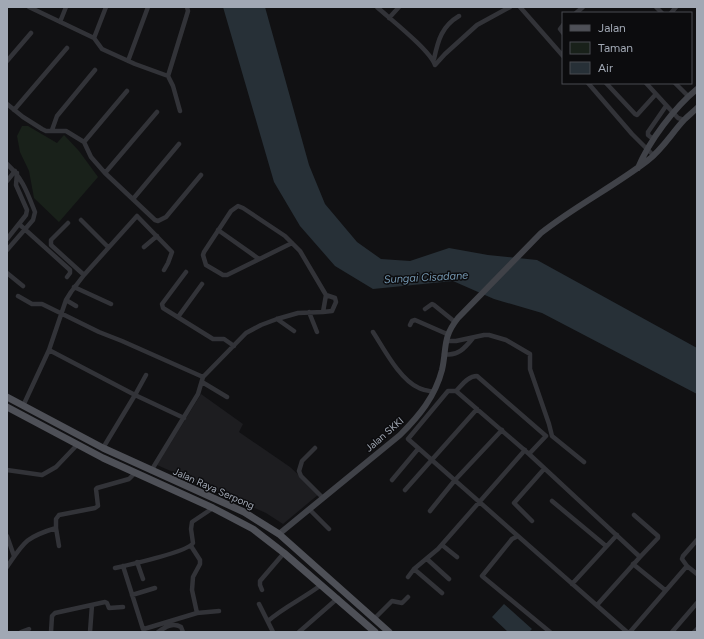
<svg xmlns="http://www.w3.org/2000/svg" width="704" height="639" viewBox="0 0 704 639" font-family="Figtree,sans-serif">
<rect width="100%" height="100%" fill="#111113"/>
<path fill="#1d1d20" d="M201,394L243,424L239,432L290,467L319,494L283,524L266,513L157,465Z"/>
<path fill="#19211a" d="M22,126H28L57,143L64,135L79,151L98,177L59,222L34,198L29,171L20,152L17,136Z"/>
<path fill="#273037" d="M223,7H265L309,165L325,204L357,242L381,259L410,261L449,248L488,255L537,260L697,348V394L542,313L494,299L453,281L373,289L335,266L300,226L274,182Z
M504,604L532,629L529,632H508L492,617Z"/>
<g fill="none" stroke-linecap="round" stroke-linejoin="round">
<path stroke="#323338" stroke-width="4.5" d="M29,7L94,38L102,49L135,64L168,76L188,11L187,7
M377,7C390,19 430,50 435,65L445,54L477,25L510,7
M520,7L563,56
M656,7L662,13
M576,13L583,7
M671,13L676,7
M389,18L399,7
M60,22L66,7
M563,25L560,29L563,33
M94,38L106,7
M434,59C438,40 442,26 459,16
M7,61L31,33
M128,61L148,7
M168,76L173,86L180,111
M588,83L632,134L654,156
M606,83L635,114L637,115L656,94
M646,83L678,118L684,120
M675,83L688,96
M7,104L23,117L42,129L46,131H66L84,142L91,157L105,173L155,220L158,221L166,217L201,175
M14,110L67,48
M52,130L57,116L95,70
M653,139L648,135V132L666,106
M84,142L127,91
M7,164C23,179 27,192 35,212L33,220L7,250
M105,173L157,112
M7,181L15,171
M133,199L179,144
M81,220L108,247
M68,223L51,240V245L84,275
M19,224L70,270V273L67,277
M218,230L259,259
M7,239L26,215L27,210L16,185L17,173
M144,247L157,236
M186,272L162,304L163,308L213,339H224L234,346
M7,273L23,286
M74,287L111,304
M18,296L32,304H42L99,332L122,341L203,377
M66,300L76,306
M425,309L432,304L434,305L455,322
M309,312L317,332
M323,312L332,311L336,302L335,298L326,295
M178,317L202,284
M277,319L294,331
M410,325L412,321L415,320L447,334
M373,332C384,349 400,380 419,388C423,390 429,391 434,392
M446,341H456L484,335H489L506,340L530,354V369L549,424L552,436L584,462
M49,350L135,395L146,375
M444,354C457,357 465,348 473,338
M202,382L227,397
M456,391H448L408,439L627,632
M23,406L49,350L66,300L71,292L84,275L137,216L172,252L168,263L164,270
M103,448L135,395L184,418
M315,448L302,461L299,471L301,476L322,497
M529,454L546,436L477,376C468,376 462,385 456,391L529,454L640,557L597,605
M7,470L42,475L56,467L77,445
M151,471L198,394L203,377L246,333L261,325L277,319L298,313L323,312L326,295L300,251L285,236L243,208L238,206L231,211L204,252L203,255L206,265L223,275H227L292,243
M392,480L418,449
M405,490L477,409
M552,501L606,546
M309,509L329,529
M430,511L455,480L502,430
M634,515L658,536V538L640,557
M532,521L514,503L544,469
M56,528L59,546
M7,536L14,556
M518,536L512,539L482,576L550,632
M697,540L683,556L682,559L687,566L697,574
M442,545L457,557
M191,546L200,560V564L193,577L192,590L197,613
M427,559L449,579
M137,562L143,579
M633,564L665,590
M123,566L143,629H144L197,613L219,611
M7,567C24,542 26,537 56,528V519L59,515L95,508L98,506L96,489L97,488L129,479L135,473
M115,568C128,565 188,552 193,543L191,529L192,522L213,508
M414,569L442,593
M408,577L414,569L438,549L525,450
M572,584L617,535
M262,590L260,585V581L284,553
M132,595L155,588
M259,604L273,632
M375,618L392,601L402,603L408,597
M268,621C284,607 304,598 321,585
M21,632L29,629
M51,632L52,616L55,613L105,602L107,603L109,608L123,607
M90,632L92,605
M158,632C165,627 173,622 181,627L183,632
M299,632L338,598
M630,632L687,566
M672,632L697,603
M694,632L697,629"/>
<path stroke="#404248" stroke-width="6" d="M638,168C649,141 674,108 697,89
M279,534L400,435C419,416 435,397 442,370C447,348 442,338 458,318L541,233C575,206 613,187 647,161C662,150 671,134 684,120C688,116 693,112 697,108"/>
<path stroke="#4e5057" stroke-width="7" d="M7,397L103,448L244,512L279,534L389,632
M7,407L103,458L213,508L253,529L284,553L375,632"/>
</g>
<g text-anchor="middle" stroke-width="3" stroke-linejoin="round" paint-order="stroke">
<g font-size="10" fill="#a1a8b4" stroke="#0c0c0e">
<text transform="translate(384 434) rotate(-41)" y="4">Jalan SKKI</text>
<text transform="translate(214 488) rotate(24)" y="4">Jalan Raya Serpong</text>
</g>
<g font-size="11" font-style="italic" fill="#7598b2" stroke="#0c0c0e">
<text transform="translate(426 277) rotate(-3)" y="4">Sungai Cisadane</text>
</g>
</g>
<rect width="704" height="639" fill="none" stroke="#a1a8b4" stroke-width="16"/>
<rect x="562" y="12" width="130" height="72" fill="#0c0c0e" stroke="#484a50"/>
<rect x="570" y="25" width="20" height="6" fill="#4e5057" stroke="#484a50"/>
<text x="598" y="32" font-size="12" fill="#a1a8b4">Jalan</text>
<rect x="570" y="42" width="20" height="12" fill="#19211a" stroke="#484a50"/>
<text x="598" y="52" font-size="12" fill="#a1a8b4">Taman</text>
<rect x="570" y="62" width="20" height="12" fill="#273037" stroke="#484a50"/>
<text x="598" y="72" font-size="12" fill="#a1a8b4">Air</text>
</svg>
